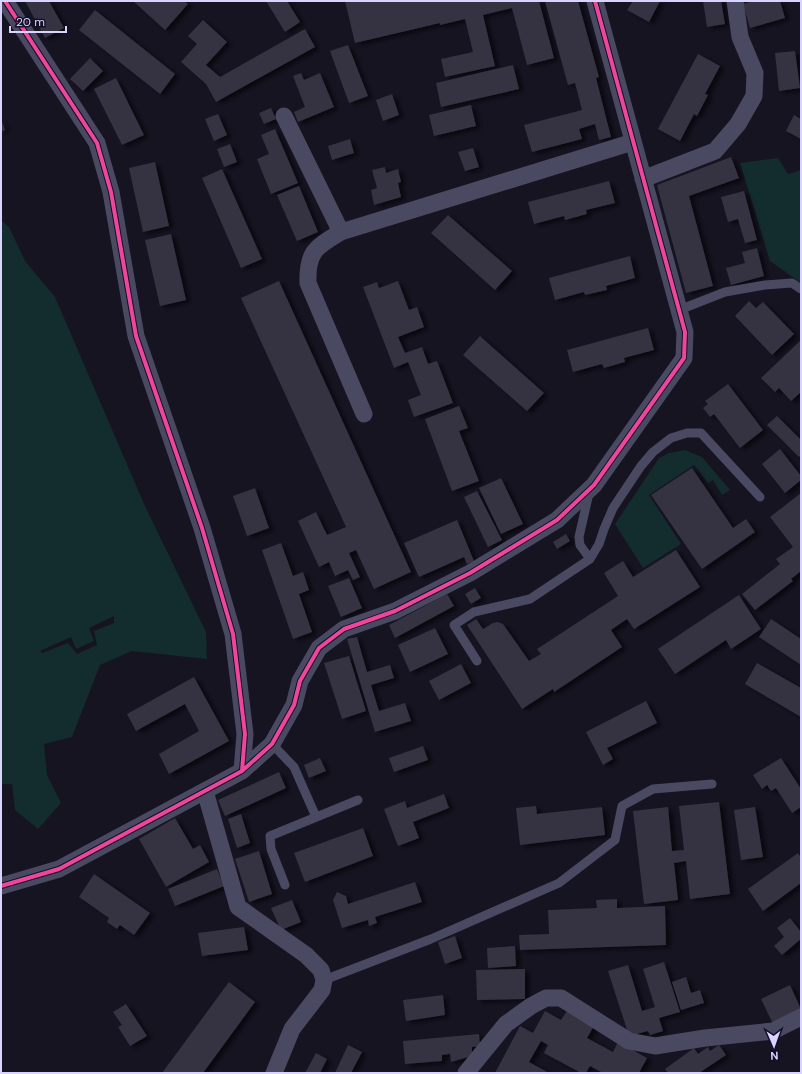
<svg xmlns="http://www.w3.org/2000/svg" width="802" height="1074" viewBox="0 0 802 1074" font-family="'DM Sans',sans-serif">
<defs>
<filter id="shadow"><feDropShadow dx="4.5" dy="2.5" stdDeviation="2" flood-color="#0009"/></filter>
</defs>
<rect width="100%" height="100%" fill="#161421"/>
<path fill="#132c2d" fill-rule="evenodd" d="M778,158L788,174L801,170V283L770,261L740,163Z
M1,220L9,227L25,261L55,297L144,504L206,632L207,659L132,651L100,665L72,737L44,744L47,775L61,803L38,829L15,810L12,784H1ZM114,616V623L94,631L97,645L77,654L68,643L42,653L40,651L71,637L76,649L94,641L89,628Z
M685,450L702,457L730,490L722,495L713,480L708,483L694,465L649,495L681,544L643,568L615,524L659,458L669,453Z"/>
<path fill="#343243" filter="url(#shadow)" d="M25,1H49L64,28L45,38Z
M133,1H184L188,4L165,30Z
M266,1H287L300,22L285,32Z
M345,1H539L554,58L527,65L512,8L483,15L495,66L445,77L441,59L473,52L465,19L440,25V23L355,43Z
M545,1H578L599,77L596,78L611,137L599,140L595,124L579,129L582,139L532,152L524,125L582,110L575,83L568,85Z
M633,1H660L649,22L627,10Z
M703,1H721L725,24L707,27Z
M753,1H780L785,18L750,28L743,4Z
M95,10L175,74L160,94L79,30Z
M203,20L227,42L206,65L220,77L305,29L315,47L216,102L206,84L181,62L197,44L188,36Z
M348,45L368,96L349,103L330,51Z
M795,51L800,88L779,91L775,53Z
M698,54L720,66L705,94L708,95L697,116L694,114L680,141L658,129Z
M90,58L103,71L83,91L70,79Z
M513,65L519,89L441,107L436,83Z
M301,73L304,80L320,73L334,107L298,122L294,112L305,107L293,76Z
M116,78L144,135L122,145L94,89Z
M392,94L399,115L383,121L376,100Z
M471,105L476,126L434,136L429,115Z
M271,108L276,119L264,124L259,113Z
M218,114L227,135L214,141L205,119Z
M794,115L801,119V139L786,131Z
M1,119L5,130L1,132Z
M275,129L298,183L271,194L257,159L269,154L261,135Z
M350,139L354,153L332,160L328,146Z
M230,144L237,162L224,167L217,149Z
M473,148L479,167L465,171L458,152Z
M731,157L739,178L689,196L713,286L686,293L657,185Z
M155,162L169,226L143,232L129,168Z
M385,167L386,173L398,169L401,182L398,183L401,197L374,205L371,190L377,188L372,170Z
M222,169L262,259L241,268L202,178Z
M609,181L615,203L586,210L587,214L565,220L564,216L534,224L528,202Z
M299,186L318,232L297,241L277,195Z
M744,191L757,240L745,243L738,219L728,222L721,197Z
M448,215L512,271L495,290L431,233Z
M171,234L186,300L160,306L145,240Z
M757,248L764,276L731,285L726,268L745,263L742,252Z
M630,256L635,278L606,286L607,290L585,295L584,292L555,300L549,278Z
M279,281L411,572L374,589L356,550L349,553L360,577L353,580L348,570L335,576L329,562L319,567L298,521L316,512L327,535L346,527L241,298Z
M398,281L409,310L417,307L424,327L398,337L405,353L422,347L428,364L437,361L453,403L414,417L408,400L421,395L408,362L394,368L363,287L377,282L379,288Z
M749,301L756,308L763,302L794,334L772,355L735,316Z
M648,328L654,350L624,358L625,362L604,368L602,364L573,372L567,350Z
M480,336L544,393L527,411L463,355Z
M801,340V392L791,401L779,388L775,392L761,378Z
M728,384L763,430L740,448L714,414L710,417L703,408L708,404L705,401Z
M459,406L468,428L459,431L479,481L452,491L425,419Z
M777,416L801,440V455L799,457L767,425Z
M780,449L801,476V480L785,493L762,464Z
M692,468L733,528L746,519L755,532L702,569L651,495Z
M501,478L523,524L501,534L479,488Z
M255,488L269,528L247,536L233,496Z
M477,491L502,540L488,547L464,497Z
M801,493V571L791,579L793,581L755,610L742,594L780,564L776,559L793,547L770,517Z
M457,520L474,561L467,564L464,557L419,577L404,543Z
M566,534L570,541L557,549L553,542Z
M281,543L293,576L303,572L309,590L299,594L312,632L293,639L262,550Z
M676,550L700,587L634,629L627,619L611,630L622,647L554,692L553,689L522,709L467,625L476,619L483,629L493,623L498,622L503,624L529,661L541,654L537,649L618,596L604,573L623,561L633,577Z
M349,578L362,608L341,617L328,586Z
M475,588L481,598L471,604L465,594Z
M447,594L454,606L395,638L389,625Z
M739,595L761,629L731,649L726,640L675,674L658,649Z
M771,619L801,639V665L759,637Z
M435,628L448,654L410,672L398,645Z
M357,637L367,672L390,665L394,678L371,685L379,711L405,703L411,721L375,732L347,639Z
M349,656L366,711L342,719L324,663Z
M757,663L801,688V717L745,684Z
M461,664L471,683L439,700L429,681Z
M194,677L229,741L169,774L159,754L199,731L185,704L136,731L127,714Z
M646,701L657,723L607,748L613,759L603,765L586,732Z
M423,746L428,760L394,772L389,758Z
M320,758L326,771L309,778L304,765Z
M781,758L801,789V807L792,813L776,788L771,791L767,785L762,789L753,775Z
M279,772L286,788L225,816L218,800Z
M444,794L449,808L413,822L419,838L398,846L384,809L405,801L407,808Z
M719,802L730,894L690,899L686,861L674,863L678,900L644,904L633,811L668,807L672,851L684,850L679,806Z
M536,806L537,814L602,807L605,835L520,845L516,808Z
M755,807L763,857L741,860L734,810Z
M241,814L250,843L237,848L228,819Z
M175,818L193,849L200,845L209,862L166,887L139,839Z
M363,828L373,856L305,882L294,853Z
M259,851L272,894L249,902L235,859Z
M798,853L801,858V883L763,911L748,889Z
M217,869L224,886L175,906L168,889Z
M94,874L150,913L134,935L120,925L117,929L107,922L109,918L79,897Z
M415,882L422,902L375,917L377,923L369,926L368,920L342,928L333,900L337,892L346,896L348,904Z
M617,899V908L665,906L666,945L520,950L519,935L549,934L548,910L597,908L596,900Z
M292,900L301,922L281,930L271,908Z
M790,918L801,932V939L782,955L774,946L784,937L777,928Z
M244,927L248,950L202,956L198,933Z
M455,936L462,958L445,964L438,942Z
M515,946L516,966L488,968L487,948Z
M664,962L680,1012L659,1018L663,1031L650,1035L648,1031L629,1036L608,971L628,965L642,1011L655,1007L643,969Z
M525,969V999L477,1000L476,970Z
M686,977L691,993L700,990L704,1003L681,1010L672,982Z
M229,982L255,1002L203,1073H162Z
M790,985L801,1009L773,1024L761,999Z
M443,995L445,1015L406,1021L403,1000Z
M126,1004L147,1036L130,1046L118,1027L122,1025L113,1012Z
M545,1011L561,1020L567,1011L594,1026L587,1038L613,1052L618,1042L647,1058L639,1073H603L590,1066L586,1073H581L544,1053L548,1045L541,1041L529,1062L549,1073H495L520,1026L533,1033Z
M479,1034L480,1046L472,1047V1056L451,1062L450,1054L442,1055V1061L405,1064L403,1041Z
M348,1045L362,1052L351,1073H335Z
M719,1045L726,1055L699,1073H668L665,1069L694,1048L698,1054L708,1047L710,1051Z
M316,1053L327,1059L320,1073H305Z"/>
<g fill="none" stroke-linecap="round" stroke-linejoin="round">
<path stroke="#4a4962" stroke-width="9" d="M679,310L725,292L765,285L792,283L801,289
M589,493L579,537L580,545L590,559
M477,661L454,625L474,612L530,599L590,559L599,544L604,529L613,508L641,466L653,452L671,438L687,433H701L760,497
M272,744L294,767L316,817
M285,885L271,849L270,836L358,800
M324,980L431,939L559,883L615,840L622,806L653,789L712,784"/>
<path stroke="#4a4962" stroke-width="17" d="M5,1L97,143L111,192L136,336L202,528L233,634L245,734L242,771
M284,116L341,232
M643,179L715,151L738,124L754,96L755,73L740,37L735,1
M364,414L308,283C307,251 316,247 341,232L633,142
M205,791L238,907L306,955L321,970L324,980L322,990L292,1029L274,1073
M1,886L59,869L242,771L272,744L294,705L300,681L319,648L344,629L395,611L470,573L557,520L594,485L684,358L685,332L595,1
M466,1073L506,1024L531,1006L546,998H561L629,1041L655,1046L705,1038L773,1031L801,1017"/>
<defs>
<path id="cycleway" d="M5,1L97,143L111,192L136,336L202,528L233,634L245,734L242,771
M1,886L59,869L242,771L272,744L294,705L300,681L319,648L344,629L395,611L470,573L557,520L594,485L684,358L685,332L595,1"/>
</defs>
<use href="#cycleway" stroke="#130f26" stroke-width="6"/>
<use href="#cycleway" stroke="#ed469a" stroke-width="4"/>
</g>
<rect width="802" height="1074" fill="none" stroke="#d9d4ff" stroke-width="4"/>
<g transform="translate(774 1046) rotate(178)" stroke="#130f26" stroke-width="3" paint-order="stroke">
<path d="M0-3L7 15L0 10L-7 15Z" fill="#d9d4ff"/>
<text y="-6" font-size="11" font-weight="bold" text-anchor="middle" fill="#d9d4ff">N</text>
</g>
<path d="M10 26v6h56v-6" fill="none" stroke="#d9d4ff" stroke-width="2"/>
<text x="16" y="26" font-size="12" fill="#d9d4ff" stroke="#130f26" stroke-width="3" paint-order="stroke">20 m</text>
</svg>
